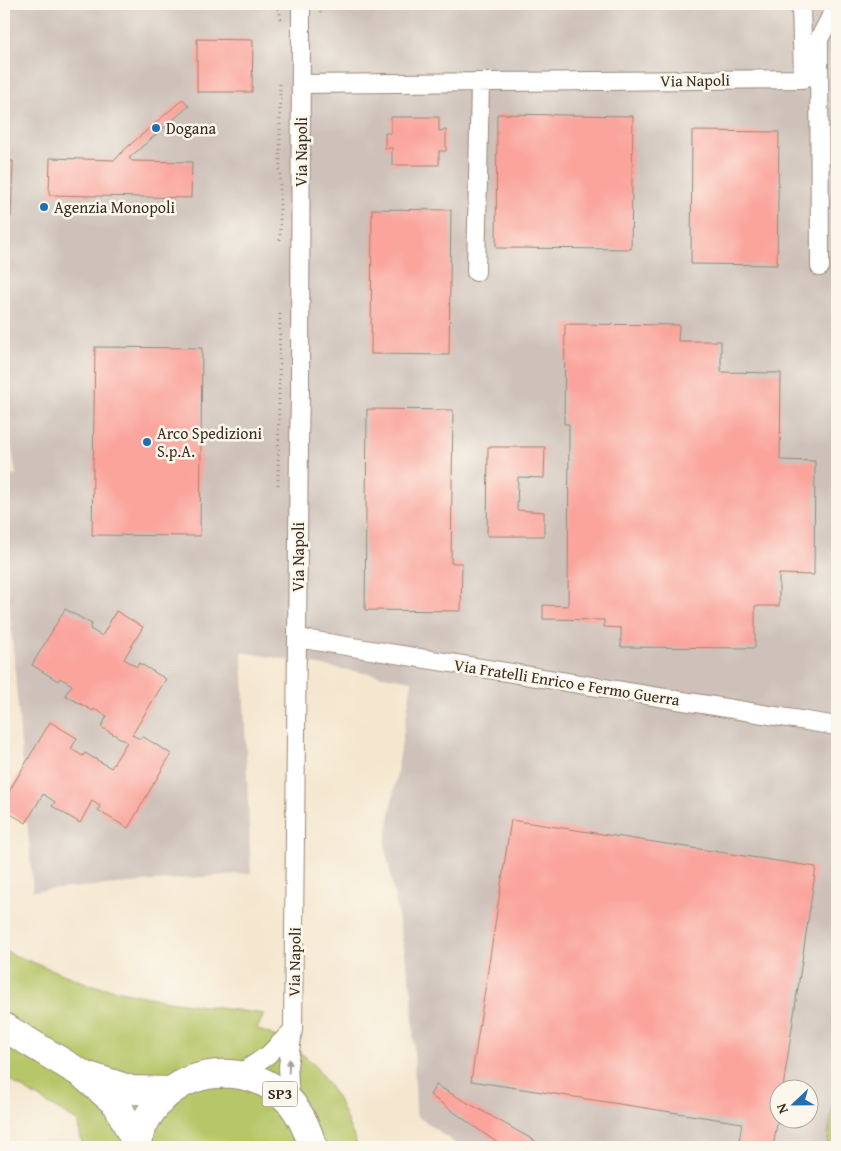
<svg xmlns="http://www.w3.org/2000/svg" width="841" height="1151" viewBox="0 0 841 1151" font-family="'Gentium Book Plus',serif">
<rect width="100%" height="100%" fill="#fbf7ec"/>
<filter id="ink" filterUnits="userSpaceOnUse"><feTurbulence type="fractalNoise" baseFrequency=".02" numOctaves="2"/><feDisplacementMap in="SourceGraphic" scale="10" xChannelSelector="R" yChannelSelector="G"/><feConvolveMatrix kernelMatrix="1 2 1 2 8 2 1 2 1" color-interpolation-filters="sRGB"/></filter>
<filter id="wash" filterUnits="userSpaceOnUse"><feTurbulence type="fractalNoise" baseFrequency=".0096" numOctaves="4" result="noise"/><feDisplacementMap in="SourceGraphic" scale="20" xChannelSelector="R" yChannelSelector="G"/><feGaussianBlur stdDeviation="1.12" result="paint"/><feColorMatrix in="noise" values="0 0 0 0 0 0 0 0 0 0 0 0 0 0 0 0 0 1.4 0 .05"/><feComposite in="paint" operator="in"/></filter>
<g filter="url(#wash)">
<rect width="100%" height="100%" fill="#f5e7cf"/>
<path fill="#cec1b9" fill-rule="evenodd" d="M4,4H837V1147H460L416,1115L412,993L385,844L412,681L242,652L251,873L33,891L4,539V476L16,475L4,399ZM778,1088H808V1118H778Z"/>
<path fill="#b7c669" stroke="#797844" d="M4,950L14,955L91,985L168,1001L264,1014L257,1029L286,1041L313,1063L338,1099L358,1147H83L77,1121L4,1077Z
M837,1073V1147H827Z"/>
<g id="blocks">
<path fill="#faa49c" d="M197,39L253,40L252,92H197Z
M183,99L189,106L129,158L132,161L192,162L191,198L49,195L50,158L115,160L123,151Z
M497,114L633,116L631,249L496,248Z
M391,117H439V131L446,130V151H439V165H392V148H385V133H391Z
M692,131L779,132L777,265L691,264Z
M4,161H13L11,217H4Z
M372,209L451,210L449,355L371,354Z
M565,324L679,325L678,341H721V372L781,373L780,460L815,461L814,575L779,574V606H755V648L621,647V628L604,627V620L543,619V605L568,606L569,424H564Z
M95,347L202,348L200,536L92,535Z
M367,409L453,410L451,563H462L461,611L365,610Z
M488,447H545L544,478L518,477L517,510L544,512V536H487Z
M65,609L92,624L90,629L102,636L116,611L143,627L124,659L137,667L139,663L166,679L132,735L140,739L142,736L171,754L128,828L98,811L100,806L92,801L80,823L52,806L55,802L43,794L26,823L4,810V800L50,722L77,738L71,749L83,756L85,753L111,768L127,742L101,727L107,716L94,709L93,711L65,695L72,685L60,678L58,681L32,665Z
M511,820L816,867L783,1088H778V1118L773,1147H738L742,1123L471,1081Z
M436,1085L546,1147H503L430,1095Z"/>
</g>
</g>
<g filter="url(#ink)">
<use href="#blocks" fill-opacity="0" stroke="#988876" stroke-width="1"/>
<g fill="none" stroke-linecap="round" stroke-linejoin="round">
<defs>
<path id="minor" d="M301,84L803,79L801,4
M820,267L819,39L837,5
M476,272L480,83
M297,638L837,726
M239,1074L268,1055L293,1030
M290,1102L288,1066L293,1030L299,442L300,396L301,4"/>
<path id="primary" d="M4,1027L82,1074L117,1104L137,1145
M92,1077L132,1090L171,1091
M136,1147C140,1127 151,1109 166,1095C202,1064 259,1067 291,1103C302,1116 308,1131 313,1147"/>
</defs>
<use href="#minor" stroke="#988876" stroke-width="20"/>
<use href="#primary" stroke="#988876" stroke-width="30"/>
<path stroke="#988876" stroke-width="3" stroke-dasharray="1 4" stroke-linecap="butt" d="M276,4L280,14L281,22
M320,13L324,4
M280,240V84
M278,485L280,311"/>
<use href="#minor" stroke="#fff" stroke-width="18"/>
<use href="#primary" stroke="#fff" stroke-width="28"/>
</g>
<defs><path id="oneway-solid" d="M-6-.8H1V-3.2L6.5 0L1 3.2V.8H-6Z" transform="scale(1.25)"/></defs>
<use fill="#a79f9a" href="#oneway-solid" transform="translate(289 1066) rotate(-87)"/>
</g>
<g fill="#1f6fb2" stroke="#fbf7ec" stroke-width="2">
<circle cx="156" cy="128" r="5"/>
<circle cx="44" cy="207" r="5"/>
<circle cx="147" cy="442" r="5"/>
</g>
<g text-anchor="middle" stroke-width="5" stroke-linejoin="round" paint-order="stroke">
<rect fill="#fbf7ec" stroke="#75685c" stroke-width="1" x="262.5" y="1081.5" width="35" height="25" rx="4"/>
<g font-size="15" font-weight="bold" fill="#3b2a1e">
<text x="280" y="1099">SP3</text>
</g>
<g font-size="16" fill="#3b2a1e" stroke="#fbf7ec">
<text transform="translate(695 80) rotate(-1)" y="6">Via Napoli</text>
<text transform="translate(301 152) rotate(-90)" y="6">Via Napoli</text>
<text transform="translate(298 557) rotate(-90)" y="6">Via Napoli</text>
<text transform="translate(567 682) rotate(9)" y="6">Via Fratelli Enrico e Fermo Guerra</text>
<text transform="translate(294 962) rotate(-89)" y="6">Via Napoli</text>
</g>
<g font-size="16" fill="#3b2a1e" stroke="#fbf7ec" text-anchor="start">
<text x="166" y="134">Dogana</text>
<text x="54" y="213">Agenzia Monopoli</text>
<text x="157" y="439">Arco Spedizioni<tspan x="157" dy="18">S.p.A.</tspan></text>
</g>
</g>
<rect width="841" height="1151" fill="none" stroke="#fbf7ec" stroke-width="20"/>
<g transform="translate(794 1104) rotate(248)"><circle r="24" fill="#fbf7ec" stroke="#aea59a"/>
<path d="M0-4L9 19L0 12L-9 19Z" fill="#1f6fb2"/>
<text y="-8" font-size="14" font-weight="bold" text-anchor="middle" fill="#3b2a1e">N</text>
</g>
</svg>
